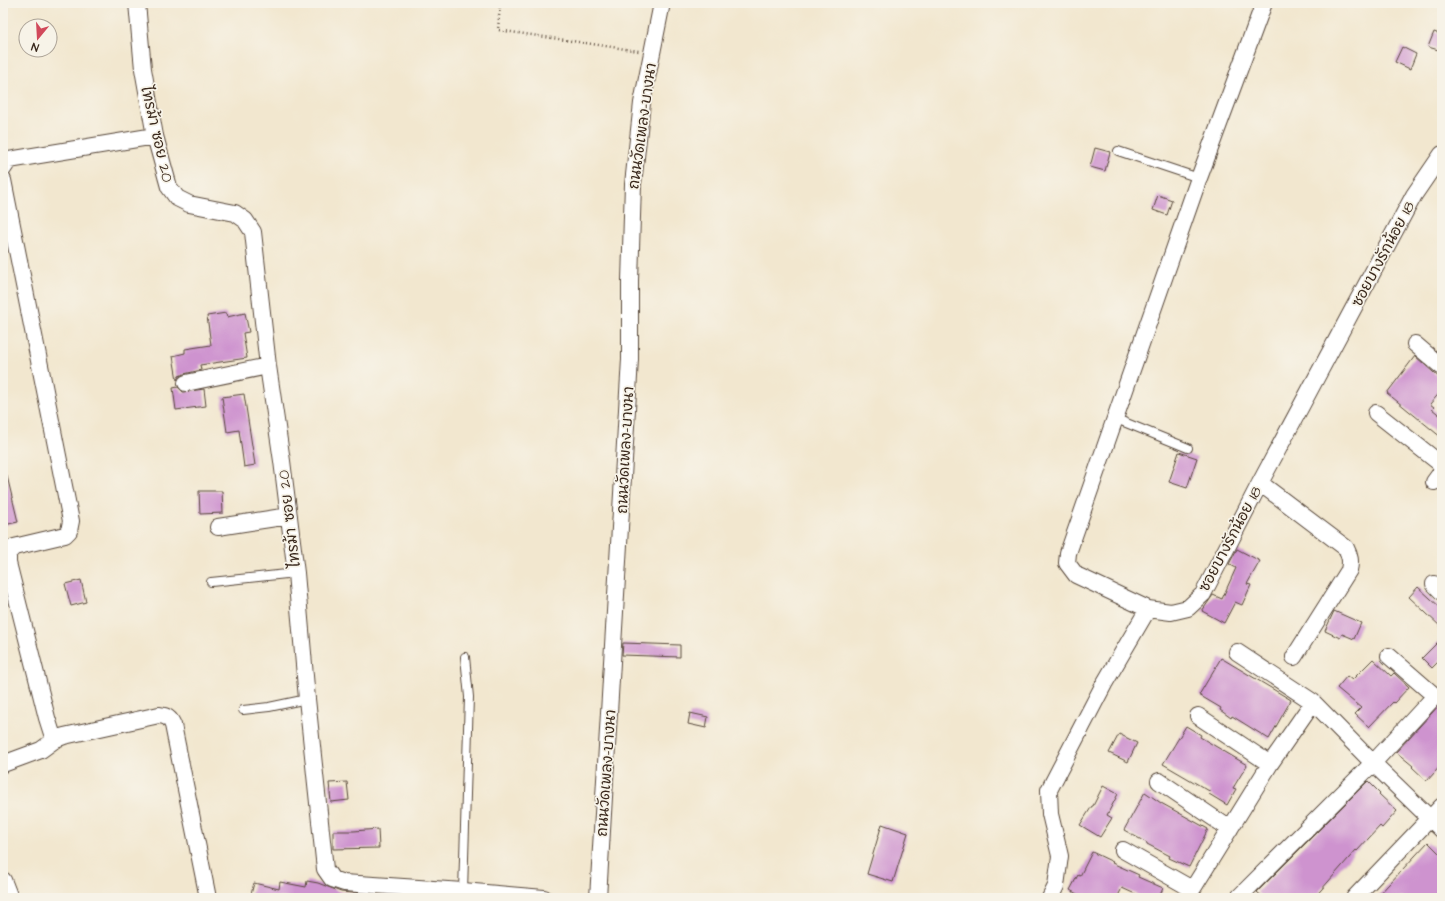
<svg xmlns="http://www.w3.org/2000/svg" width="1445" height="901" viewBox="0 0 1445 901" font-family="'Architects Daughter','Playpen Sans Thai',sans-serif">
<rect width="100%" height="100%" fill="#f7f3e8"/>
<filter id="ink" filterUnits="userSpaceOnUse"><feTurbulence type="fractalNoise" baseFrequency=".025" numOctaves="2"/><feDisplacementMap in="SourceGraphic" scale="8" xChannelSelector="R" yChannelSelector="G"/><feConvolveMatrix kernelMatrix="1 2 1 2 8 2 1 2 1" color-interpolation-filters="sRGB"/></filter>
<filter id="wash" filterUnits="userSpaceOnUse"><feTurbulence type="fractalNoise" baseFrequency=".012" numOctaves="4" result="noise"/><feDisplacementMap in="SourceGraphic" scale="16" xChannelSelector="R" yChannelSelector="G"/><feGaussianBlur stdDeviation="0.9" result="paint"/><feColorMatrix in="noise" values="0 0 0 0 0 0 0 0 0 0 0 0 0 0 0 0 0 1.4 0 .05"/><feComposite in="paint" operator="in"/></filter>
<g filter="url(#wash)">
<rect width="100%" height="100%" fill="#f2e7cf"/>
<g id="blocks">
<path fill="#ce93cf" d="M1434,32L1442,35V51L1428,47Z
M1402,47L1416,54L1410,69L1395,62Z
M1095,148L1110,152L1105,171L1090,167Z
M1158,195L1172,200L1167,215L1153,210Z
M226,313L227,317L245,313L249,332L243,333L247,358L200,365L201,370L184,374L179,376L177,380L173,356L185,353V349L211,345L207,316Z
M1415,356L1442,380V390L1430,404L1434,407L1432,409L1442,417V438L1387,393Z
M178,387L183,392L204,389L206,406L176,410L173,388Z
M244,394L255,465L244,467L239,430L227,432L222,397Z
M1179,452L1197,458L1187,488L1169,482Z
M3,476H7L18,522L4,525L3,518Z
M199,491H222L223,513L200,514Z
M1237,549L1260,561L1247,584L1251,585L1242,605L1235,602L1224,623L1202,611L1213,595L1222,599L1236,568L1229,564Z
M81,580L86,602L71,606L65,584Z
M1418,587L1442,609V628L1409,597Z
M1334,611L1361,623L1354,639L1342,634L1340,638L1325,631Z
M1442,638V658L1432,668L1422,658Z
M623,643L680,645V657L622,655Z
M1221,658L1291,700L1269,739L1232,716L1231,718L1220,710L1221,708L1199,695Z
M1373,659L1391,676L1394,673L1409,687L1394,703L1393,702L1369,727L1355,714L1361,708L1337,688L1347,676L1352,680Z
M1442,702V764L1427,781L1412,767L1413,766L1396,752Z
M690,713L708,717L706,728L688,724Z
M1186,726L1201,735L1200,737L1247,765L1233,788L1236,789L1227,805L1209,794L1211,792L1163,764Z
M1119,734L1137,743L1128,762L1109,753Z
M1368,781L1380,793L1379,794L1397,811L1382,828L1380,826L1357,851L1356,850L1314,898H1264L1257,892Z
M347,782L349,800L331,802L329,783Z
M1103,786L1118,794L1107,815L1112,818L1100,837L1080,825L1092,806H1093Z
M1145,792L1161,803L1208,829L1189,867L1169,858L1170,856L1147,844V843L1124,830Z
M882,824L908,833L893,882L867,874Z
M378,829L379,848L333,849V831H354Z
M1428,842L1442,856V890L1435,898H1376Z
M1092,852L1113,862L1112,863L1139,875L1138,877L1163,888L1159,898H1144L1122,888L1117,898H1084L1070,890L1078,875L1080,876Z
M307,881L318,883L341,892L364,894V898H250L254,883L279,889L280,882L306,887Z"/>
</g>
</g>
<g filter="url(#ink)">
<use href="#blocks" fill-opacity="0" stroke="#564639" stroke-width="1"/>
<g fill="none" stroke-linecap="round" stroke-linejoin="round">
<defs>
<path id="lane" d="M1118,151L1199,178
M1114,418L1188,448
M211,582L296,573
M243,710L269,707L307,699
M463,891L469,697L465,657"/>
<path id="street" d="M137,3L143,69L155,136L169,187L177,198L189,204L235,213L245,220L253,232L268,366L282,461L296,573L307,699L325,869L332,879L344,883L463,891L544,898
M1264,3L1199,178L1068,553L1067,563L1076,575L1148,609L1171,612L1188,608L1203,594L1260,483L1414,195L1442,154
M3,169L9,160L155,136
M3,180L71,521L69,531L65,535L14,547L8,553V563L47,718L54,740
M1415,344L1442,367
M186,383L268,366
M1376,413L1442,465
M1434,482L1442,471
M1260,483L1346,548C1350,556 1351,561 1349,570L1294,657
M218,527L289,516
M1434,584L1442,592
M1237,652L1313,702L1373,763L1442,830
M1198,716L1270,764
M3,764L41,750L56,739L64,736L159,715C167,716 170,718 173,725L208,898
M1159,781L1230,829
M1123,850L1192,889
M3,880L10,898
M598,898L630,359V281L633,184L642,103L662,3
M1050,898L1056,886L1060,856L1050,814L1049,790L1104,684L1148,609
M1187,898L1270,764L1313,702
M1238,898L1373,763L1435,696L1389,656
M1354,898L1442,806"/>
</defs>
<use href="#lane" stroke="#564639" stroke-width="10"/>
<use href="#street" stroke="#564639" stroke-width="18"/>
<path stroke="#564639" stroke-width="2.5" stroke-dasharray="1 3" stroke-linecap="butt" d="M500,3L498,30L639,51"/>
<use href="#lane" stroke="#fff" stroke-width="8"/>
<use href="#street" stroke="#fff" stroke-width="16"/>
</g>
</g>
<g text-anchor="middle" stroke-width="3.5" stroke-linejoin="round" paint-order="stroke">
<g font-size="15" fill="#3b2a1e" stroke="#f7f3e8">
<text transform="translate(642 126) rotate(-82)" y="5">ถนนวัดเพลง-บางนา</text>
<text transform="translate(157 134) rotate(77)" y="5">ไทรม้า ซอย 20</text>
<text transform="translate(1383 254) rotate(-62)" y="5">ซอยบางรักน้อย 18</text>
<text transform="translate(625 450) rotate(-87)" y="5">ถนนวัดเพลง-บางนา</text>
<text transform="translate(289 519) rotate(-97)" y="5">ไทรม้า ซอย 20</text>
<text transform="translate(1230 539) rotate(-62)" y="5">ซอยบางรักน้อย 18</text>
<text transform="translate(606 773) rotate(-86)" y="5">ถนนวัดเพลง-บางนา</text>
</g>
</g>
<rect width="1445" height="901" fill="none" stroke="#f7f3e8" stroke-width="16"/>
<g transform="translate(38 38) rotate(198)"><circle r="19" fill="#f7f3e8" stroke="#aca397"/>
<path d="M0-3L7 15L0 10L-7 15Z" fill="#d1495b"/>
<text y="-6" font-size="11" font-weight="bold" text-anchor="middle" fill="#3b2a1e">N</text>
</g>
</svg>
